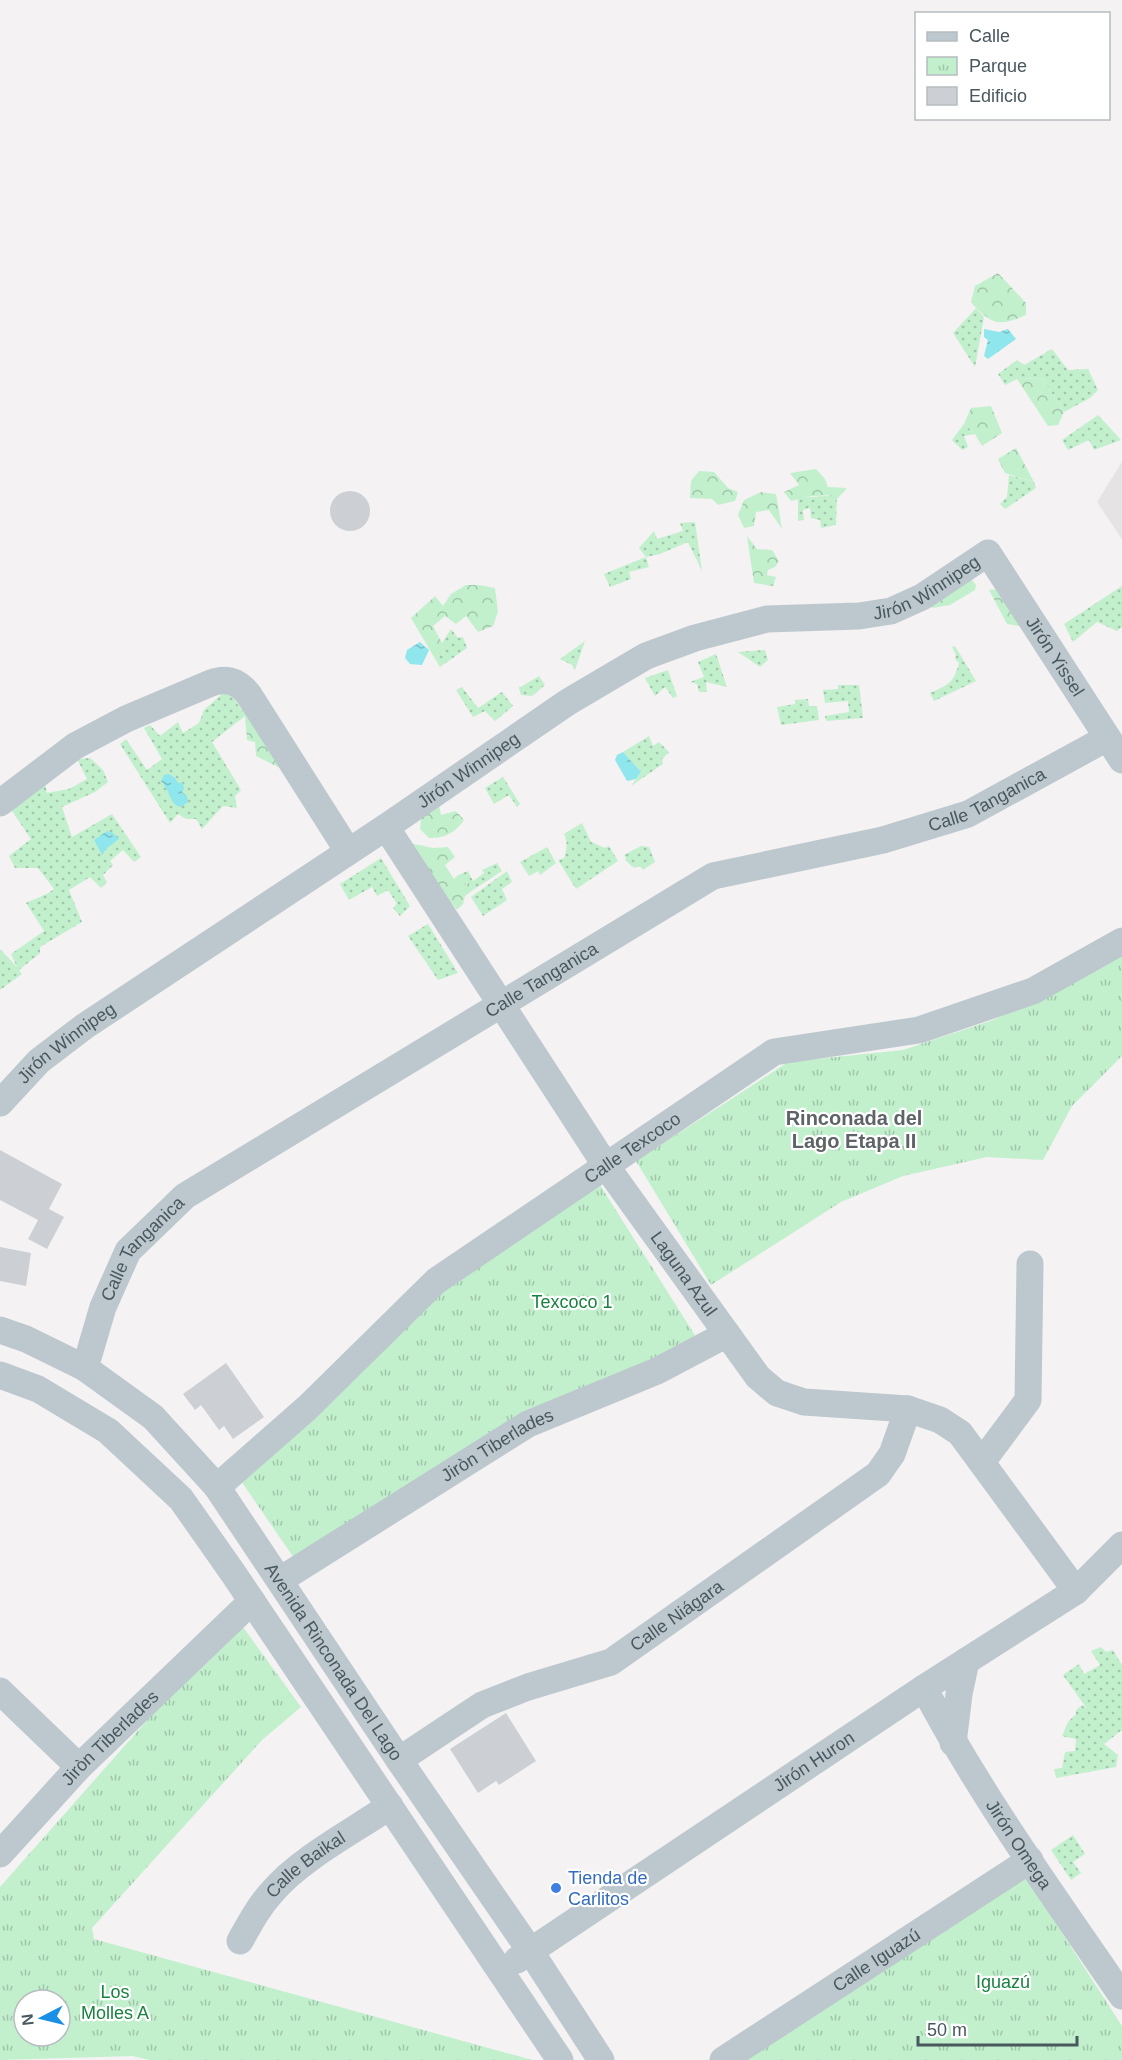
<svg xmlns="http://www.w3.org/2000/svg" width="1122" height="2060" viewBox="0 0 1122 2060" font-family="Arial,sans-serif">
<defs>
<pattern id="forest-crowns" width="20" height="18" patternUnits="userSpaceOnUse" patternTransform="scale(1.5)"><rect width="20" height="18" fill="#c2f0cd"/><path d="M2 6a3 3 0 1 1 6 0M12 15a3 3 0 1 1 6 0" fill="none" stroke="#a0c5aa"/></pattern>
<pattern id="park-tufts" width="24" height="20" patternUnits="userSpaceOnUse" patternTransform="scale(1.5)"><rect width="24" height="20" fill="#c2f0cd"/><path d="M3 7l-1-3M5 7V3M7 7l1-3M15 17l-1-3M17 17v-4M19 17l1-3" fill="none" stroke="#a0c5aa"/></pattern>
<pattern id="garden-dots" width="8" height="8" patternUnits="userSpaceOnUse" patternTransform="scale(1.5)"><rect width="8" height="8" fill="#c2f0cd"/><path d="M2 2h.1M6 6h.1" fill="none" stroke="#a0c5aa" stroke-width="1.8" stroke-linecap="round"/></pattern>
<pattern id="water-ripples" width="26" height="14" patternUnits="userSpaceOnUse" patternTransform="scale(1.5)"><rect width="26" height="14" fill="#8fe6ed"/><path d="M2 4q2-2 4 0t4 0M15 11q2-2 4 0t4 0" fill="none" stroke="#77bdc3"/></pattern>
</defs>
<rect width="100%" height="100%" fill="#f4f2f2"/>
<path fill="#e5e3e4" d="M1122,462V539L1097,502Z"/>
<path fill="url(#forest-crowns)" d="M998,273L1026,303V315C999,327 991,325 971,302L975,286Z
M1042,378L1064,412L1058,425L1048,426L1017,379Z
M991,406L1002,433L982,446L975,434L964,424L971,408Z
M1016,448L1034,482L1005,473L998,459Z
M816,469L825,479L828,487L847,488L837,499L836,495L812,496L791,501L784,492L799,485L790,473Z
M699,471L714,472L728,488L738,492L735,501L718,505L712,499L690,498L691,481Z
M761,492L776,494L782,529L769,510L756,512L754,526L744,528L738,515L744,500Z
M747,536L757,549L772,550L779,561L775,567L768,570L767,575L776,577L773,586L754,583Z
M966,573L976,585L975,590L950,605L932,608L929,598Z
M466,585H479L495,588L498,612L493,626L478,632L466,616L456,624L445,616L433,626L442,643L444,654L434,657L411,618L435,596L443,606L451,594Z
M1000,589L1020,626L1007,624L989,590Z
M237,692L286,771L256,756L255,742L247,740L245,716L231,693Z
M438,800L441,815L456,811L464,820C456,832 444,839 429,838L420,829L422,811Z
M410,843L433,848L448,847L455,857L445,865L454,879L458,875L465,885L469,882L473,890L465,896L463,904L457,910L434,881Z"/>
<path fill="url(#park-tufts)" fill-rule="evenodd" d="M1122,952V1056L1072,1106L1043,1160L987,1157L903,1176L841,1202L711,1285L636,1161L788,1062L903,1050L993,1020L1062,987Z
M600,1185L698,1340L296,1561L239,1478L450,1282Z
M243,1627L301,1707L262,1740L92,1928L94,1939L532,2060H149L133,2056L0,2060V1887L189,1673ZM24,2000H60V2036H24Z
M1026,1877L1122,2026V2060H743Z"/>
<path fill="url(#garden-dots)" d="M976,308L984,317L975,367L953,333Z
M1052,349L1068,370L1088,369L1098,390L1090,398L1064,412L1042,378L1017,379L1005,385L998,374L1017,360L1024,365Z
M1098,415L1121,440L1094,450L1089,440L1068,450L1062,440Z
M964,424L975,434L964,436L968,447L962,450L952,440Z
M1009,475L1034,482L1036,488L1005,509L1000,504L1007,497Z
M837,495L836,525L821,528L820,520L811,518L810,508L803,510L804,520L798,521V498Z
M695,522L702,571L688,542L660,554L646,557L649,567L629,572L631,579L610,587L604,574L646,557L639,548L654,531L657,539L683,531L680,523Z
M1122,586V627L1117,631L1097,622L1073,642L1064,624Z
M451,629L458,638L463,637L467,648L440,667L434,657L444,654L442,643Z
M585,641L575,670L572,665L560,659Z
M955,646L976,681L934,701L930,693C948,685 954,683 959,663L955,659L956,655L952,647Z
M765,650L768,660L760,667L738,652Z
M716,654L727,687L706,682L707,692H699L697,684L690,682L704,677L698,662Z
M668,670L677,696L673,698L665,687L655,696L645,678Z
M539,676L545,685L532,696L521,695L519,688Z
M838,685H859L863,718L826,721L825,716L849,712L848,701L825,703L823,690L838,689Z
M462,687L478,708L502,692L513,706L495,721L485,711L473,717L456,690Z
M218,688L228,689L245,716L212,742L241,790L235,796L237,808L223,806L202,829L196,819H186L178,814L170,823L120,744L126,739L147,770L162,759L144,728L150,725L160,736L178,722L183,733L199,723L204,710L221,695Z
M808,699L809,706H817L819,720L781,725L777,707L795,704V700Z
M649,736L653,746L659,742L669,752L662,759L663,764L631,786L641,772L623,752Z
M90,758L103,770L108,782L95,792L62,807L72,837L112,814L141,857L134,862L123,850L110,861L113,865L103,875L107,882L101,888L90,877L69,890L82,922L40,947V953L19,970L22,974L0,990V949L17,967L11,954L44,931L26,903C36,898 45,896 54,889L38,868H15L9,856L31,839L12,811L45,782L47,793L69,789L87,779L77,759Z
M503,777L520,804L517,807L509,795L494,804L485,788Z
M582,823L591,842L605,848L609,846L618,861L576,889L558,860L564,858C567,848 568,843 564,834Z
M641,846L649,847L655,862L643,870L640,866L634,868L625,860L626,858L624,855Z
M547,847L556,863L540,875L538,871L529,876L520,862Z
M381,858L410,906L400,916L393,908L397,904L388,890L377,896L372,887L349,900L340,884Z
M497,863L502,871L473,890L469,882L465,885L458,875L468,871L473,881L484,873L482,870Z
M507,871L512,882L502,889L507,900L483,916L471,897Z
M428,924L458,973L438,980L408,936Z
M1101,1647L1106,1652L1113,1650L1122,1665V1730L1104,1744L1118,1755L1116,1767L1056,1778L1054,1769L1062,1768L1065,1752L1075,1751L1076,1739L1062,1736L1068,1722L1076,1714V1710L1082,1705L1087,1709L1063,1675L1079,1664L1084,1674L1100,1665L1091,1651Z
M1073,1835L1085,1854L1073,1862L1081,1873L1071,1880L1051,1850Z"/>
<path fill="url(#water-ripples)" d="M984,329L999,332L1008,329L1016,339L988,359L984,356L988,340L984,337Z
M420,642L429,650L422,665L410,664L405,658L407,650Z
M623,752L641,772L636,779L627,781L615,760L617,755Z
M169,774L175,778L178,783H183L184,789L182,792L187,796L188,802L181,807C169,805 171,791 161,781L164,775Z
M107,831L113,833L119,839L107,848L102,855L94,840Z"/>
<path fill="#ccd0d4" d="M330 511a20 20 0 1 1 40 0a20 20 0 1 1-40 0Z
M0,1150L62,1184L49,1209L64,1217L47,1249L28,1239L38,1220L0,1200Z
M0,1247L31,1253L26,1286L0,1281Z
M226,1363L264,1417L233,1439L224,1426L219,1430L201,1405L195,1410L183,1394Z
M506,1713L536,1761L499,1785L496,1781L478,1793L450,1749Z"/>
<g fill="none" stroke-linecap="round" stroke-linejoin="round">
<g stroke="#bdc8ce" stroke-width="27">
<path d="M0,803L75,746L126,719L211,683C227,677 239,682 249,695L348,851"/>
<path id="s1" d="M386,827L606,1166L758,1377L777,1393L804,1402L908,1409L940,1420L960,1433L1076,1591"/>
<path id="s2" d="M0,1103L39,1061L85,1026L386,827L568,702L646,656L695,638L767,619L859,616L891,611L922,597L988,553L1122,760"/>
<path id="s3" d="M0,1330L26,1339L85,1368L153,1417L217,1487L399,1760L531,1952L601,2060"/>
<path id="s4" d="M85,1368L103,1307L128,1251L185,1196L713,876L883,840L968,814L1107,738"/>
<path d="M0,1375L38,1389L108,1431L181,1499L233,1573L560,2060"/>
<path d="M982,1462L1028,1400L1030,1264"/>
<path id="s5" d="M217,1487L307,1408L436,1281L774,1052L919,1030L1033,991L1122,941"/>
<path id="s6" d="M280,1580L528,1424L657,1371L727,1334"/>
<path id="s7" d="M924,1688C981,1796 1053,1895 1122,1996"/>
<path d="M0,1691L79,1767"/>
<path d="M953,1743L959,1694L966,1661"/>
<path id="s8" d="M399,1760L482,1705L528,1687L611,1662L878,1474L892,1454L908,1409"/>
<path id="s9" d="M0,1854L79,1767L252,1601"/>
<path id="s10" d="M240,1941C250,1923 259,1906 273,1891C300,1859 355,1830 390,1806"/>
<path id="s11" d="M517,1960L924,1688L1076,1591L1122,1545"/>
<path id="s12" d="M723,2060L1030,1860"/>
</g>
</g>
<circle fill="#3f7fe0" stroke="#fff" stroke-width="2" cx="556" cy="1888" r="6"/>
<g text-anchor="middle" stroke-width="4.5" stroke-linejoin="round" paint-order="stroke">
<g font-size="18" fill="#49585f" stroke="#fff">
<text dy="6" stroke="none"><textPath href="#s2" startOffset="1080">Jirón Winnipeg</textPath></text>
<text dy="6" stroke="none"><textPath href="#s2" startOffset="1275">Jirón Yissel</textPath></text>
<text dy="6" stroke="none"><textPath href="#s2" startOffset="576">Jirón Winnipeg</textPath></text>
<text dy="6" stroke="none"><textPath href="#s4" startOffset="1107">Calle Tanganica</textPath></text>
<text dy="6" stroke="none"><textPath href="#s4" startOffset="621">Calle Tanganica</textPath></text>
<text dy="6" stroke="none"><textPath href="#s2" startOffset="90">Jirón Winnipeg</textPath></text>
<text dy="6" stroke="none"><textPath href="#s5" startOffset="538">Calle Texcoco</textPath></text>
<text dy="6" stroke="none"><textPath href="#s4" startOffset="135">Calle Tanganica</textPath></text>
<text dy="6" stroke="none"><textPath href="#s1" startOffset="537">Laguna Azul</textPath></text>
<text dy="6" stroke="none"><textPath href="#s6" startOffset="256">Jiròn Tiberlades</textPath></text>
<text dy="6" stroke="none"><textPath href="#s8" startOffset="316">Calle Niágara</textPath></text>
<text dy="6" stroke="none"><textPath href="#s3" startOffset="482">Avenida Rinconada Del Lago</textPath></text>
<text dy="6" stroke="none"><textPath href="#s9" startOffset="160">Jiròn Tiberlades</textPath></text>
<text dy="6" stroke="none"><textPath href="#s11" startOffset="357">Jirón Huron</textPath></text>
<text dy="6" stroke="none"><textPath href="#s7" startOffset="183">Jirón Omega</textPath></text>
<text dy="6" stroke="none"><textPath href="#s10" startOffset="102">Calle Baikal</textPath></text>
<text dy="6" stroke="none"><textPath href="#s12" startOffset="183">Calle Iguazú</textPath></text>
</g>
<g font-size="18" fill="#18833f" stroke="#fff">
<text x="572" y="1308">Texcoco 1</text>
<text x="1003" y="1988">Iguazú</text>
<text x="115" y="1998">Los<tspan x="115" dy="21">Molles A</tspan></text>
</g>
<g font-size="18" fill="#366cbe" stroke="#fff" text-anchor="start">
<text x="568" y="1884">Tienda de<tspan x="568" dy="21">Carlitos</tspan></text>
</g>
<g font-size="20" font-weight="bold" fill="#5e6367" stroke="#fff">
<text x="854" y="1125">Rinconada del<tspan x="854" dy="23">Lago Etapa II</tspan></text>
</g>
</g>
<rect x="915" y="12" width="195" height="108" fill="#ffffff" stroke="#b6bcbf" stroke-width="1.5"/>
<rect x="927" y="32" width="30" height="9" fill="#bdc8ce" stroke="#b6bcbf" stroke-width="1.5"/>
<text x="969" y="42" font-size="18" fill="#49585f">Calle</text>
<rect x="927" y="57" width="30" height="18" fill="url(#park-tufts)" stroke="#b6bcbf" stroke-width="1.5"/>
<text x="969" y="72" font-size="18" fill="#49585f">Parque</text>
<rect x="927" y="87" width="30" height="18" fill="#ccd0d4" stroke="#b6bcbf" stroke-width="1.5"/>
<text x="969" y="102" font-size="18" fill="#49585f">Edificio</text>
<g transform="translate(42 2018) rotate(263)"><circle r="28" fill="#ffffff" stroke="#b6bcbf" stroke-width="1.5"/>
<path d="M0-4.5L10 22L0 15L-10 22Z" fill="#1a8fe6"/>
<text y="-9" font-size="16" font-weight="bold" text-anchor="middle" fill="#49585f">N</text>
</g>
<path d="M918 2036v9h159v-9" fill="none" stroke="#49585f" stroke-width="3"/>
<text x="927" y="2036" font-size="18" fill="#49585f" stroke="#ffffff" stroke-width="4.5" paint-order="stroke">50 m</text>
</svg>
